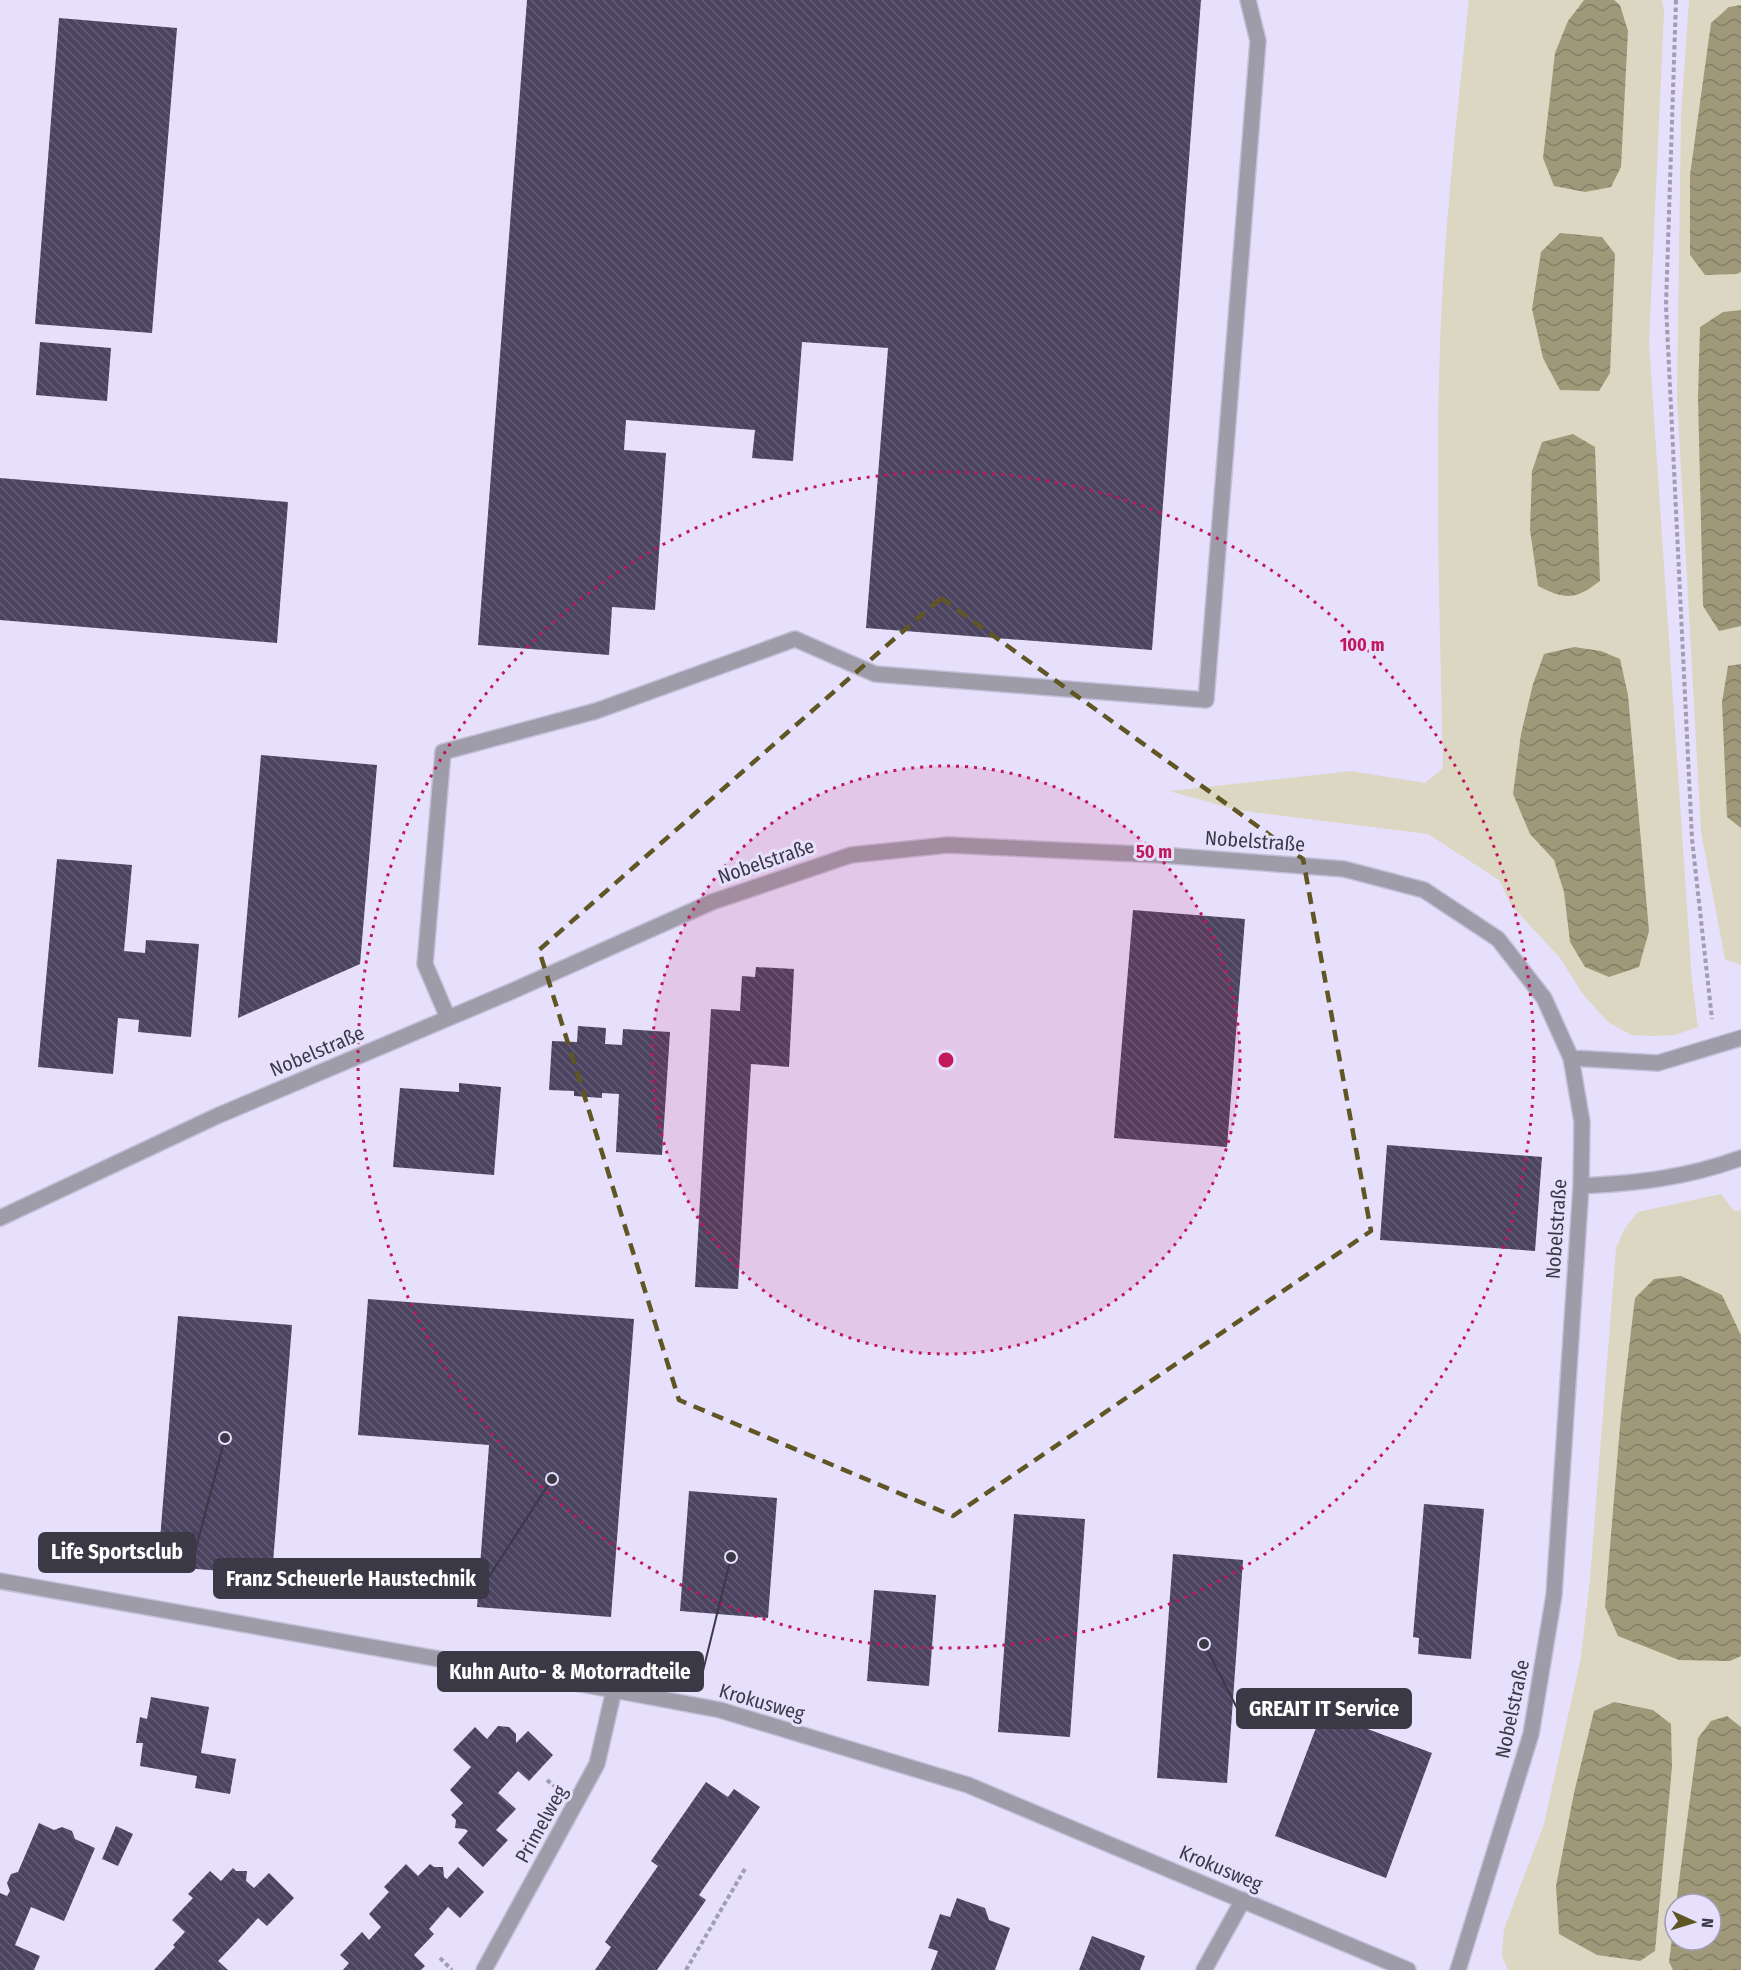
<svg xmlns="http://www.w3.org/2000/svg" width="1741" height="1970" viewBox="0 0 1741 1970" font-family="'Fira Sans Condensed',sans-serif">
<defs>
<pattern id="water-waves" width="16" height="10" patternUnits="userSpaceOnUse" patternTransform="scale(1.5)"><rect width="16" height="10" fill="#9f997a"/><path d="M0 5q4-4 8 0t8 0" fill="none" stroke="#837e66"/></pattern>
<pattern id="building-back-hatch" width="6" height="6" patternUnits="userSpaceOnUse" patternTransform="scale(1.5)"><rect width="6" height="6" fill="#4b4360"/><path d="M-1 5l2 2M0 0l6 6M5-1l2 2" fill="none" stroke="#635d75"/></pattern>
</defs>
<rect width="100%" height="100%" fill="#e6e0fc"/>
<path fill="#dbd7c2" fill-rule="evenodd" d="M1469,0H1662L1664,12L1649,343L1692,981L1698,1027L1675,1035L1651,1036L1631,1035L1608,1022L1582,993L1560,958L1511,905L1499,880L1428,834L1237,810L1169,791L1351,771L1425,783L1443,768C1440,627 1435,486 1440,345C1444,229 1457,115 1469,0Z
M1689,0H1741V965L1725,959L1701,832L1677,397L1681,116Z
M1721,1194L1734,1211L1741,1210V1970H1508L1502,1956L1504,1929L1544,1824L1581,1657L1590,1579L1616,1248L1625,1228L1638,1212ZM1675,1904H1711V1940H1675Z"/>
<path fill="url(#water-waves)" d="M1584,0H1614L1620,5L1628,31L1621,167L1611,187L1585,192L1554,186L1543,158L1555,53L1568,21Z
M1741,5V272L1737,274L1705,275L1690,255V175L1711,23L1729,7Z
M1560,233L1602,237L1615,254L1610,373L1599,391L1560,390L1543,358L1532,309L1541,252Z
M1741,310V626L1719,631L1703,606L1698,398L1700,327L1723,312Z
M1573,434L1595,447L1600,581C1575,600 1566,600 1538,586L1530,530L1532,471L1542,442Z
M1574,647L1601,651L1620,659L1628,695L1649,931L1639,967L1609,977L1585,967L1570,942L1564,892L1554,860L1530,834L1513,794L1521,734L1533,684L1544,654Z
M1741,664V828L1727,817L1722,702L1728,666Z
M1681,1276L1722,1295L1741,1335V1656L1730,1661L1679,1660L1618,1636L1605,1607L1621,1414L1635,1298L1654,1279Z
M1614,1702L1653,1710L1671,1724L1672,1767L1655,1951L1640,1961L1597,1955L1559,1934L1556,1886L1574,1793L1594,1711Z
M1727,1716L1741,1727V1970H1673L1669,1962L1675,1914V1940H1711V1904H1676L1698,1738L1711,1721Z"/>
<path fill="url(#building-back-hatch)" d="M527,0H1201L1152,650L866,628L888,348L802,342L793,461L752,458L755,430L626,420L624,450L666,453L655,610L612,607L609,655L478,645Z
M59,18L177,28L152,333L35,324Z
M40,342L111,348L107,401L36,395Z
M0,478L288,502L277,643L0,620Z
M261,755L377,765L360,964L238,1018Z
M57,859L132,865L124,951L145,953L146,940L199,944L191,1037L138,1032L139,1020L118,1018L113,1074L38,1067Z
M1133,910L1245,919L1227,1147L1114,1138Z
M756,967L794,969L789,1067L751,1064L738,1289L695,1287L711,1009L740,1011L742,976L755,977Z
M578,1026L606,1028L605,1044L622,1045L623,1029L670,1032L662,1155L616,1152L619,1094L602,1093V1098L574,1096V1091L549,1090L552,1041L577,1042Z
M459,1083L501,1087L494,1175L393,1167L400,1088L459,1092Z
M1387,1145L1542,1157L1535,1251L1380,1240Z
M368,1299L634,1319L611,1617L477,1607L489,1445L358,1435Z
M178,1316L292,1325L272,1575L184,1568L185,1554L159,1552Z
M689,1491L777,1498L768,1618L680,1611Z
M1424,1504L1484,1509L1471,1659L1418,1654L1419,1638L1413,1637Z
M1014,1514L1085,1519L1070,1737L998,1732Z
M1173,1554L1243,1560L1227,1783L1157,1778Z
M874,1590L936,1595L929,1686L867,1681Z
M151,1697L209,1707L201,1753L236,1759L230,1794L195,1788L197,1776L140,1766L143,1743H136L140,1717L147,1719Z
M1322,1712L1432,1753L1386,1878L1275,1836Z
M498,1726L509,1727L516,1734V1743L528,1731L553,1755L529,1781L518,1771L498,1793L516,1809L496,1830L508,1840L483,1867L458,1843L468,1831L465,1829L455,1828L456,1820L451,1815L463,1803L450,1790L471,1767L453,1750L475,1727L487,1739Z
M706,1782L728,1797L734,1789L760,1807L699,1895L706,1900L657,1970H595L611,1947L605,1942L658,1866L651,1861Z
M39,1823L54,1830L62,1827L72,1831L75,1839L95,1848L64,1921L31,1907L15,1945L40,1956L34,1970H0V1893L7,1896L10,1891L7,1883L11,1874L18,1872Z
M116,1826L133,1834L118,1866L102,1859Z
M406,1864L418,1876L430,1864L434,1867H443L444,1877L447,1879L458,1867L484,1892L460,1918L448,1907L429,1929L434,1934L414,1955L425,1966L421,1970H343L349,1963L340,1955L362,1932L369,1940L381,1927L369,1914L389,1892L384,1887Z
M233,1868L236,1871H247L246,1881L254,1888L269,1873L294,1898L267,1926L258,1918L238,1940L218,1961L228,1970H154L175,1947L173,1945L185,1932L172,1920L193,1898L188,1894L210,1871L221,1881Z
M957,1898L985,1908L989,1920L1010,1928L995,1970H931L938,1951L928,1948L940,1914L950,1917Z
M1092,1936L1145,1956L1140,1970H1079Z"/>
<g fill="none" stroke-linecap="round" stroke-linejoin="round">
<defs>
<path id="minor" d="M448,1018L425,964L443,752L596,711L795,639L875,674L1206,700L1258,41L1248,0
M1571,1058L1658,1063L1741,1038
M1581,1186C1638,1183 1686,1178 1741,1158
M0,1218L217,1116L510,992L712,902L851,855L948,845L1160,855L1344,869L1424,890L1498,939L1544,998L1571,1058L1582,1122L1581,1186L1554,1595L1531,1734L1458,1970
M0,1581L614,1690L720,1710L968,1785L1408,1970
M484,1970L597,1764L614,1690
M1204,1970L1243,1900"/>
</defs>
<use href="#minor" stroke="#c4bfd8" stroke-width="18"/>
<path stroke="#a19db3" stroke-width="4" stroke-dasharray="4.5 3" stroke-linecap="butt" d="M1676,0L1666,305L1692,839L1712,1019
M547,1780L554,1786
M440,1958L452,1970
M686,1970L746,1867"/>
<use href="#minor" stroke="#9e9ca9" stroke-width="15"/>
</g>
<path fill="none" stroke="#605623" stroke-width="4.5" stroke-dasharray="12 8" stroke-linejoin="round" d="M941,598L1303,859L1371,1231L953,1516L679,1400L539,950Z"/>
<circle cx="946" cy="1060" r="294" fill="#c2185b" fill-opacity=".12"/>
<g fill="none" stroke="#c2185b" stroke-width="3" stroke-dasharray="3 6">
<circle cx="946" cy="1060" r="294"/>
<circle cx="946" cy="1060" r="588"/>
</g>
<g text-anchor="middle" stroke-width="6" stroke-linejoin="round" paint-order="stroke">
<g font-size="20" fill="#3c3947" stroke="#e6e0fc">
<text transform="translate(1255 841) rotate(4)" y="7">Nobelstraße</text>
<text transform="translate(766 861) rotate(-19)" y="7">Nobelstraße</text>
<text transform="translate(317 1051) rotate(-23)" y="7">Nobelstraße</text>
<text transform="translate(1556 1229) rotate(-86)" y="7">Nobelstraße</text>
<text transform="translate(762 1702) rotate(16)" y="7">Krokusweg</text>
<text transform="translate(1512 1709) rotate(-78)" y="7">Nobelstraße</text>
<text transform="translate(541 1824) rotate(-61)" y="7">Primelweg</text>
<text transform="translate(1221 1868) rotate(23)" y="7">Krokusweg</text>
</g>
</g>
<circle cx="946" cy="1060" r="9" fill="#c2185b" stroke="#e6e0fc" stroke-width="3"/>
<g font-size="18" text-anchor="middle" font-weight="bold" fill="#c2185b" stroke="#e6e0fc" stroke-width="6" stroke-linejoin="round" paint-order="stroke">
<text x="1362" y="651">100 m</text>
<text x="1154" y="858">50 m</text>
</g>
<path fill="none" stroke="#3c3947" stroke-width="2" d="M225 1438L195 1552M552 1479L488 1578M731 1557L703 1671M1204 1644L1237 1708"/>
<g fill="#3c3947" stroke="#e6e0fc" stroke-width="2">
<circle cx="225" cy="1438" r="6"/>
<circle cx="552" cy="1479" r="6"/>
<circle cx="731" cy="1557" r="6"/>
<circle cx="1204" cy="1644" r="6"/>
</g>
<g fill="#3c3947" stroke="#3c3947" stroke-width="2">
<rect x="39" y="1533" width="156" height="39" rx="6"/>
<rect x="214" y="1559" width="274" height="39" rx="6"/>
<rect x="438" y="1652" width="265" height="39" rx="6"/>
<rect x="1237" y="1689" width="174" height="39" rx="6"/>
</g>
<g font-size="21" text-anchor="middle" font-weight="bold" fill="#fff">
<text x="117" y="1559">Life Sportsclub</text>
<text x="351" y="1586">Franz Scheuerle Haustechnik</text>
<text x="570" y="1679">Kuhn Auto- &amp; Motorradteile</text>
<text x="1324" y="1716">GREAIT IT Service</text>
</g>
<g transform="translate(1693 1922) rotate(94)"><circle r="28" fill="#e6e0fc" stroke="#a29db4" stroke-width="1.5"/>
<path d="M0-4.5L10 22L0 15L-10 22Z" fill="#605623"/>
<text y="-9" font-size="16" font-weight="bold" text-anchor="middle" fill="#3c3947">N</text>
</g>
</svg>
